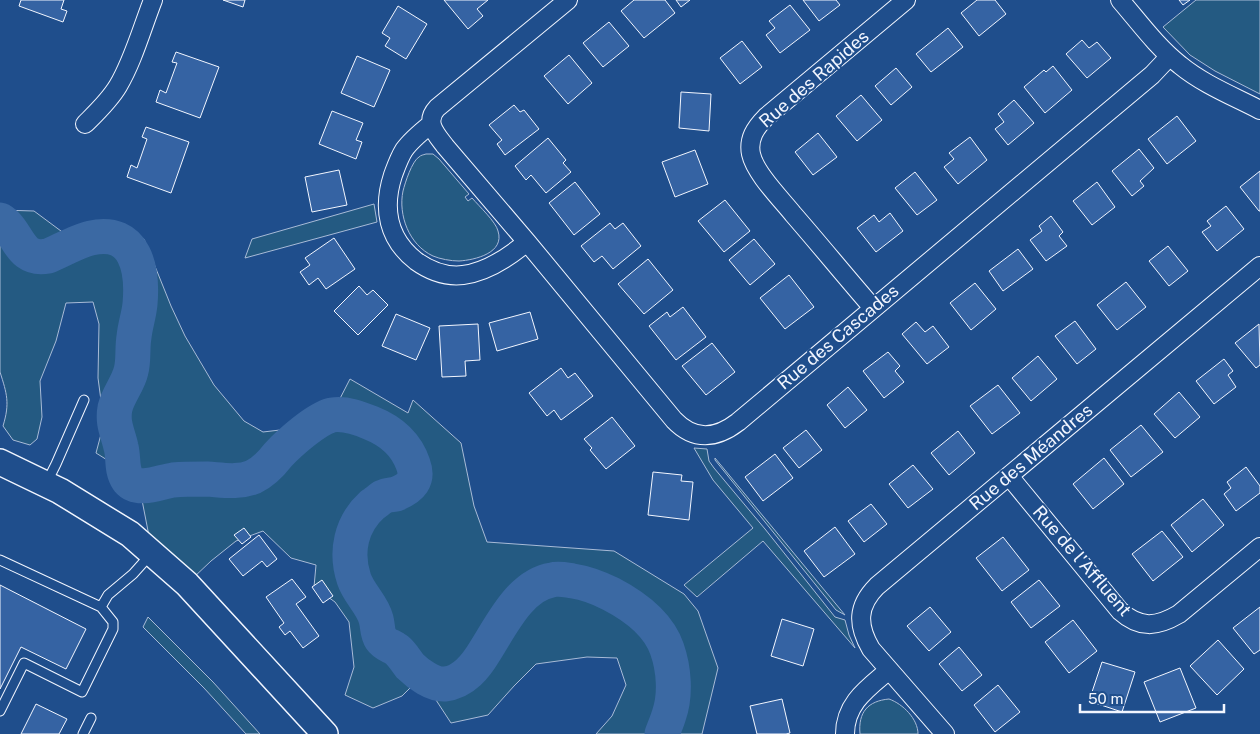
<svg xmlns="http://www.w3.org/2000/svg" width="1260" height="734" viewBox="0 0 1260 734" font-family="'Public Sans',sans-serif">
<rect width="100%" height="100%" fill="#1f4e8c"/>
<path fill="#245a82" stroke="#a8bbd7" d="M1196,0H1260V94L1215,71L1190,55L1163,27Z
M426,154H433L439,159L469,194L465,197L468,201L472,198C479,206 496,222 498,231C505,253 475,260 459,261C451,261 440,259 433,256C409,245 398,215 403,191C405,183 412,161 419,157C421,155 423,155 426,154Z
M374,204L377,222L245,258L252,239Z
M0,210L34,211L65,234L76,238L93,237L112,227L144,239L171,306L185,336L214,385L244,421L263,432L297,428L331,416L350,379L408,413L413,400L461,443L474,506L487,542L614,551L684,594L698,611L718,668L702,734H596L612,716L626,685L617,658L587,657L536,664L514,686L488,715L451,723L421,677L402,696L373,708L345,695L354,667L349,622L335,602L314,587L316,565L291,558L263,531L236,541L211,561L192,579L150,541L141,495L120,468L96,453L104,423L98,378L99,324L93,302L66,303L56,341L40,381L42,417L37,439L30,445L13,440L3,426C10,403 7,394 0,372Z
M694,448L707,449L709,461L714,468L765,529L835,617L845,620L849,635L855,648L763,541L697,597L684,585L753,528L713,480Z
M715,458L845,615L836,610L715,460Z
M148,617L213,682L260,734H246L204,688L143,627Z
M889,699C903,704 918,719 918,734H860C858,712 868,701 889,699Z"/>
<g fill="none" stroke-linecap="round" stroke-linejoin="round">
<path stroke="#3b69a3" stroke-width="35" d="M0,220C19,231 18,262 48,256C60,251 78,241 91,238C136,228 143,270 140,304C139,315 135,326 134,337C132,348 134,360 131,371C128,384 118,395 115,408C112,424 118,433 121,447C124,458 121,470 128,480C138,492 160,482 173,480C184,479 196,479 207,479C223,480 238,483 253,477C264,472 271,464 278,455C289,443 316,419 332,415C346,413 359,418 371,423C391,431 406,444 413,464C419,480 411,488 396,494C392,495 387,495 383,497C381,498 374,504 372,505C351,524 345,552 354,579C359,594 372,604 376,619C378,626 377,633 381,639C385,645 392,646 397,650C402,654 406,661 410,666C418,674 433,685 445,684C464,682 476,666 485,651C501,626 520,585 552,580C559,578 566,580 573,581C586,583 599,588 611,594C634,606 658,623 667,649C674,669 676,695 669,715C667,722 664,728 662,734"/>
</g>
<path fill="#3563a3" stroke="#f2f6ff" d="M21,0H64L61,9L67,11L63,22L19,6Z
M223,0H245L243,7Z
M444,0H488L477,9L483,16L468,29Z
M634,0H665L675,13L644,38L621,11Z
M676,0H690L681,7Z
M803,0H836L840,5L819,21Z
M977,0H995L1006,14L979,36L961,13Z
M1179,0H1190L1183,5Z
M790,5L810,30L780,53L766,35L775,28L769,21Z
M398,6L427,24L406,59L385,46L390,38L382,33Z
M609,22L629,46L603,67L583,43Z
M948,28L963,47L931,72L916,54Z
M1082,40L1089,48L1097,42L1111,58L1087,78L1066,54Z
M742,41L762,67L740,84L720,58Z
M176,52L219,67L200,118L156,102L160,90L166,93L177,63L172,62Z
M569,55L592,83L568,104L544,76Z
M357,56L390,70L374,107L341,93Z
M1053,66L1072,90L1045,113L1024,87L1044,70L1046,72Z
M896,68L912,87L891,105L875,86Z
M681,92L711,94L709,131L679,128Z
M861,95L882,120L857,141L836,116Z
M1014,100L1034,123L1008,145L995,129L1004,122L998,114Z
M514,105L520,112L524,110L539,129L505,155L497,144L502,140L489,125Z
M332,111L363,123L356,140L362,142L356,159L319,144Z
M1177,116L1196,141L1167,164L1148,139Z
M146,127L189,142L171,193L127,177L131,165L137,168L147,139L142,137Z
M818,133L837,157L813,175L795,152Z
M970,137L987,160L958,184L944,167L954,159L949,153Z
M548,138L566,160L563,163L571,172L546,193L531,175L526,180L515,166Z
M1139,149L1154,168L1140,181L1144,186L1132,196L1112,171Z
M695,150L708,184L675,197L662,162Z
M339,170L347,205L312,212L305,177Z
M1260,171V211H1259L1240,187Z
M915,172L937,200L917,215L895,188Z
M575,182L600,214L574,235L549,203Z
M1097,182L1115,207L1092,225L1073,201Z
M725,200L750,231L724,252L698,221Z
M1226,206L1244,229L1217,251L1202,232L1211,226L1207,221Z
M890,213L903,231L876,252L857,228L874,215L879,222Z
M1051,216L1063,232L1059,236L1067,246L1046,261L1030,240L1042,231L1039,226Z
M610,223L615,229L623,223L641,246L613,269L602,256L594,262L581,246Z
M334,238L355,269L326,289L318,278L309,285L300,272L310,265L305,258Z
M754,239L775,264L750,285L729,260Z
M1168,246L1188,271L1169,286L1149,261Z
M1018,249L1033,269L1003,291L989,271Z
M648,259L673,290L644,314L618,284Z
M789,275L814,307L785,329L760,298Z
M1126,282L1146,307L1117,330L1097,305Z
M975,283L996,309L971,330L950,303Z
M359,286L367,295L373,290L388,305L358,335L334,311Z
M683,307L706,337L676,360L649,326L667,312L670,317Z
M530,312L538,339L497,351L489,323Z
M396,314L430,328L416,360L382,346Z
M1075,321L1096,349L1077,364L1055,336Z
M916,322L925,332L933,326L949,347L927,364L902,334Z
M478,324L480,360L465,361L466,376L442,377L439,326Z
M1259,324L1260,365L1256,368L1235,343Z
M712,343L735,372L706,395L682,366Z
M888,352L900,366L895,371L904,382L884,398L863,371Z
M1038,356L1057,379L1031,401L1012,378Z
M1224,359L1233,371L1228,375L1236,387L1214,404L1196,381Z
M561,368L568,378L575,373L593,396L561,420L554,410L547,416L529,393Z
M998,385L1020,413L992,434L970,406Z
M848,387L867,410L845,428L827,405Z
M1179,392L1200,417L1175,438L1154,414Z
M612,417L635,446L606,469L590,450L592,448L584,439Z
M1141,425L1163,452L1131,477L1110,450Z
M806,430L822,450L799,468L783,448Z
M958,431L975,453L949,475L931,453Z
M775,454L793,478L763,501L745,477Z
M1104,458L1124,484L1093,509L1073,484Z
M913,465L933,489L908,508L889,484Z
M1246,467L1260,486V493L1236,511L1224,494L1231,488L1227,482Z
M653,472L682,475L681,481L693,482L689,520L648,515Z
M1203,499L1224,525L1192,552L1171,525Z
M871,504L887,524L864,542L848,521Z
M835,527L855,554L824,577L804,551Z
M244,528L251,537L242,544L234,535Z
M1162,531L1183,557L1153,581L1132,554Z
M259,535L277,559L267,567L262,561L243,576L229,559Z
M1003,537L1029,570L1002,591L976,558Z
M292,579L306,597L296,604L319,636L303,648L290,631L285,635L279,627L284,623L266,597Z
M322,580L333,596L323,603L312,587Z
M1039,580L1060,606L1031,628L1011,602Z
M0,585L86,629L66,669L21,647L0,689Z
M930,607L951,632L929,651L907,626Z
M1260,607V650L1254,654L1233,628Z
M782,619L814,629L803,666L771,656Z
M1073,620L1097,651L1069,673L1045,642Z
M1218,640L1244,669L1217,695L1190,666Z
M959,647L982,675L962,691L939,664Z
M1102,662L1135,672L1122,712L1089,701Z
M1180,668L1196,708L1160,722L1144,682Z
M998,685L1020,712L995,732L974,705Z
M782,699L790,733L786,734H757L750,706Z
M36,704L67,719L59,734H21Z"/>
<g fill="none" stroke-linecap="round" stroke-linejoin="round">
<defs>
<path id="service" d="M46,484L56,464L84,400
M0,560L101,607L108,595L133,574L150,555
M0,711L24,663L82,692L113,629V622L101,607
M83,734L91,718"/>
<path id="minor" d="M568,0L437,108C424,122 436,134 445,146L527,242L674,420C694,441 716,439 738,422L1152,75L1169,57
M1120,0C1139,22 1157,47 1180,65C1203,84 1233,96 1260,110
M85,124C97,112 109,101 118,86C133,61 142,28 153,0
M431,124C421,132 411,140 404,150C399,158 396,167 393,175C382,209 388,239 416,261C430,271 446,277 463,275C487,272 509,257 527,242
M873,308C846,277 820,245 793,214C781,199 755,173 751,154C748,139 755,128 766,117L906,0
M1009,476L1120,611C1140,629 1157,627 1179,614L1260,547
M845,734C845,703 868,688 889,670
M945,734L871,649C857,625 857,606 877,586L1260,266"/>
<path id="secondary" d="M0,462L60,491L130,534L187,584L325,734"/>
</defs>
<use href="#service" stroke="#f2f6ff" stroke-width="11"/>
<use href="#minor" stroke="#f2f6ff" stroke-width="20"/>
<use href="#secondary" stroke="#f2f6ff" stroke-width="28"/>
<use href="#service" stroke="#1f4e8c" stroke-width="9"/>
<use href="#minor" stroke="#1f4e8c" stroke-width="18"/>
<use href="#secondary" stroke="#1f4e8c" stroke-width="25"/>
</g>
<g text-anchor="middle" stroke-width="4" stroke-linejoin="round" paint-order="stroke">
<g font-size="18" fill="#f2f6ff" stroke="#1f4e8c">
<text transform="translate(814 79) rotate(-41)" y="6">Rue des Rapides</text>
<text transform="translate(838 337) rotate(-40)" y="6">Rue des Cascades</text>
<text transform="translate(1031 457) rotate(-40)" y="6">Rue des Méandres</text>
<text transform="translate(1082 561) rotate(49)" y="6">Rue de l'Affluent</text>
</g>
</g>
<path d="M1080 704v8h144v-8" fill="none" stroke="#f2f6ff" stroke-width="2.5"/>
<text x="1088" y="704" font-size="15" fill="#f2f6ff" stroke="#1f4e8c" stroke-width="4" paint-order="stroke">50 m</text>
</svg>
